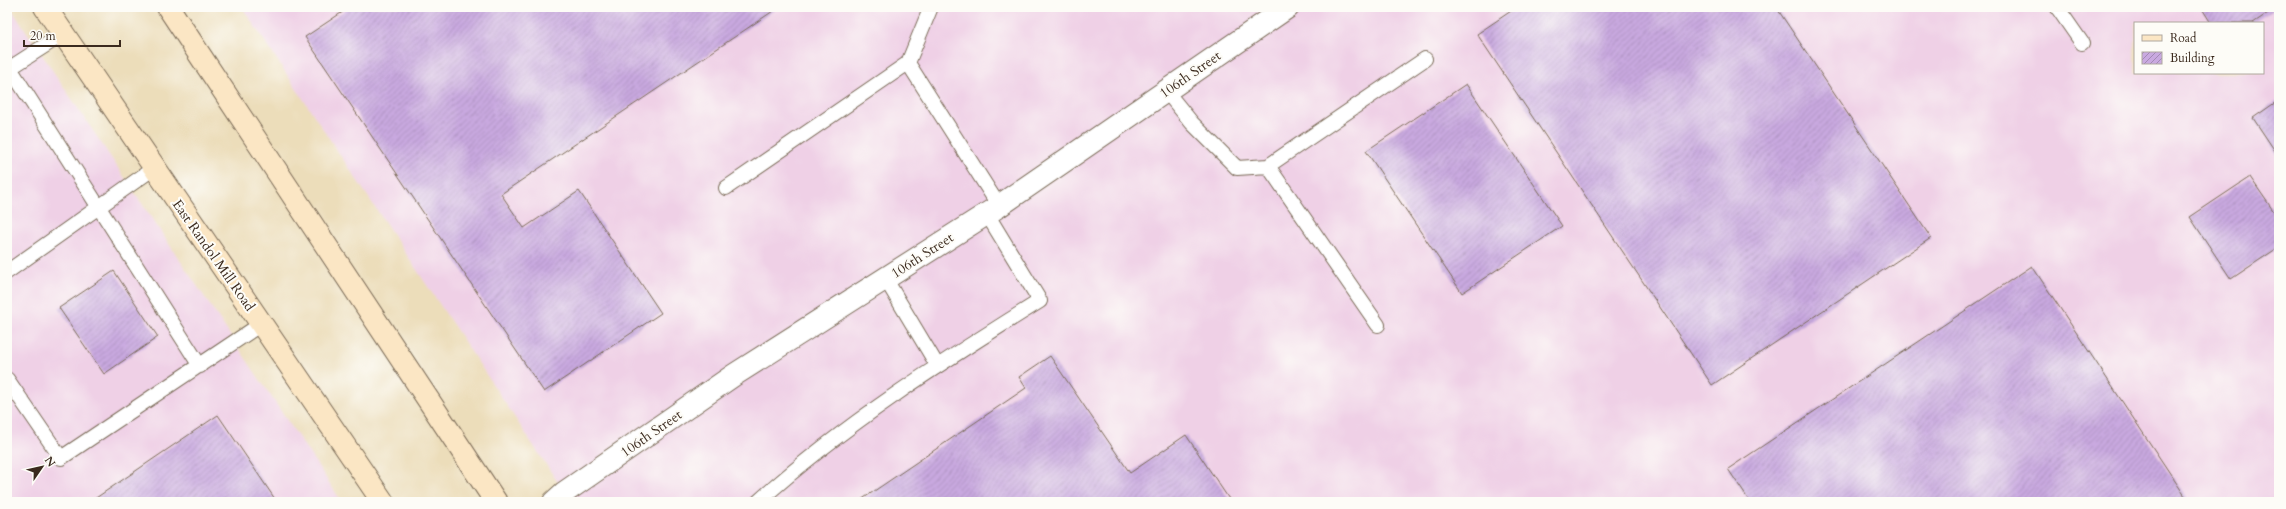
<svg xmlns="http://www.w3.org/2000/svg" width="2286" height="509" viewBox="0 0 2286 509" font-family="Cardo,serif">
<defs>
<pattern id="building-hatch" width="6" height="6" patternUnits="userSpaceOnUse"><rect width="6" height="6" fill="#c9a9e0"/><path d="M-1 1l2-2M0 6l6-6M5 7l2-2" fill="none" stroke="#a48ab5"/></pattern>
</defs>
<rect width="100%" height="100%" fill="#fdfcf7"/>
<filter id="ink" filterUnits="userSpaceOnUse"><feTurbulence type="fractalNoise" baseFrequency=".025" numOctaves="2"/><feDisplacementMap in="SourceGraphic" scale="8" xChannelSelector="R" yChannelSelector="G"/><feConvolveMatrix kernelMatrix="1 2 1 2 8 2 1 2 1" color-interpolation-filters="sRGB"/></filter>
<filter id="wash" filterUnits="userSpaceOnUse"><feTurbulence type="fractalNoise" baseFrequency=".012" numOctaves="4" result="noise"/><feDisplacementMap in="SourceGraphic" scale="16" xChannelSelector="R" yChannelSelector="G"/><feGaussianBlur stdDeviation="0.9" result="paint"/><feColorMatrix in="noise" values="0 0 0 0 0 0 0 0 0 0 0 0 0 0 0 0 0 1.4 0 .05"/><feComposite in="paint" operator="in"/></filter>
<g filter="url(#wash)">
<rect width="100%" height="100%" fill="#ecddba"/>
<path fill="#efd0e6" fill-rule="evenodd" d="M7,7H10L342,502H7Z
M242,7H2279V502H571ZM2135,23H2263V73H2135Z"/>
<g id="blocks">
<path fill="url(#building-hatch)" d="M350,7H779L501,194L524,228L579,191L661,313L544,392L305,37Z
M1517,7H1776L1931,238L1712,385L1477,34Z
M2201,7H2277L2253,23H2211Z
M1466,84L1562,226L1462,293L1366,151Z
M2279,100V157L2253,118Z
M2250,177L2279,219V247L2231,279L2190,217Z
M2032,266L2189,502H1750L1728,469Z
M114,271L158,337L104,374L59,308Z
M1050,356L1130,473L1186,435L1231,502H858L1026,388L1019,377Z
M218,415L277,502H90Z"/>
</g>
</g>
<g filter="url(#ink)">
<use href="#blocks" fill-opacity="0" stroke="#796955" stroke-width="1"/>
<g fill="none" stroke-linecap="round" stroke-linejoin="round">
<defs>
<path id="service" d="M931,7L908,63L999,206
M2057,7L2082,43
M10,68L200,366
M7,70L63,34
M1166,91L1192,123L1237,168L1268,166L1425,59
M1268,166L1378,325
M726,188L908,63
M7,272L154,168
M885,278L937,365
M7,379L61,458L261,324
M758,502C844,424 942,362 1040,301L987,214"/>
<path id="minor" d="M554,502L565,492L734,375L999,206L1288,7"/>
<path id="secondary" d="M45,7L383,502
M168,7L496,502"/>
</defs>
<use href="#service" stroke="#796955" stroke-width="16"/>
<use href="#minor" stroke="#796955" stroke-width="24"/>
<use href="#secondary" stroke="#796955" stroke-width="24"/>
<use href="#service" stroke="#fff" stroke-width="14"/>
<use href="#minor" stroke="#fff" stroke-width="22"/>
<use href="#secondary" stroke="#fbe6c4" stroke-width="22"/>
</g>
</g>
<g text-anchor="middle" stroke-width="4" stroke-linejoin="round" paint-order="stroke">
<g font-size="14" fill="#3b2a1e" stroke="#fdfcf7">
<text transform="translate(1190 74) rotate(-35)" y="5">106th Street</text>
<text transform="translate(214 255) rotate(55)" y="5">East Randol Mill Road</text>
<text transform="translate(922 255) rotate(-33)" y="5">106th Street</text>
<text transform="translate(651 433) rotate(-35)" y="5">106th Street</text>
</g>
</g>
<rect width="2286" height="509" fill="none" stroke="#fdfcf7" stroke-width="24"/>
<rect x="2134" y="22" width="130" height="52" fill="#fdfcf7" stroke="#afa8a0"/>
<rect x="2142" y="35" width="20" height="6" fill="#fbe6c4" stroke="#afa8a0"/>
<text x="2170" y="42" font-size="12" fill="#3b2a1e">Road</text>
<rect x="2142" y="52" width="20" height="12" fill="url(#building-hatch)" stroke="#afa8a0"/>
<text x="2170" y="62" font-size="12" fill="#3b2a1e">Building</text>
<g transform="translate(42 467) rotate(56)" stroke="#fdfcf7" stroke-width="3" paint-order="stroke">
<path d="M0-3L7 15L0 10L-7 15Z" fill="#3b2a1e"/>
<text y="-6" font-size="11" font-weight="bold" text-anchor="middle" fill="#3b2a1e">N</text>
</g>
<path d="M24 40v6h96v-6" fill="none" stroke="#3b2a1e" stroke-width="2"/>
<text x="30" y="40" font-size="12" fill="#3b2a1e" stroke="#fdfcf7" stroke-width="3" paint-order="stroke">20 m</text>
</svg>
